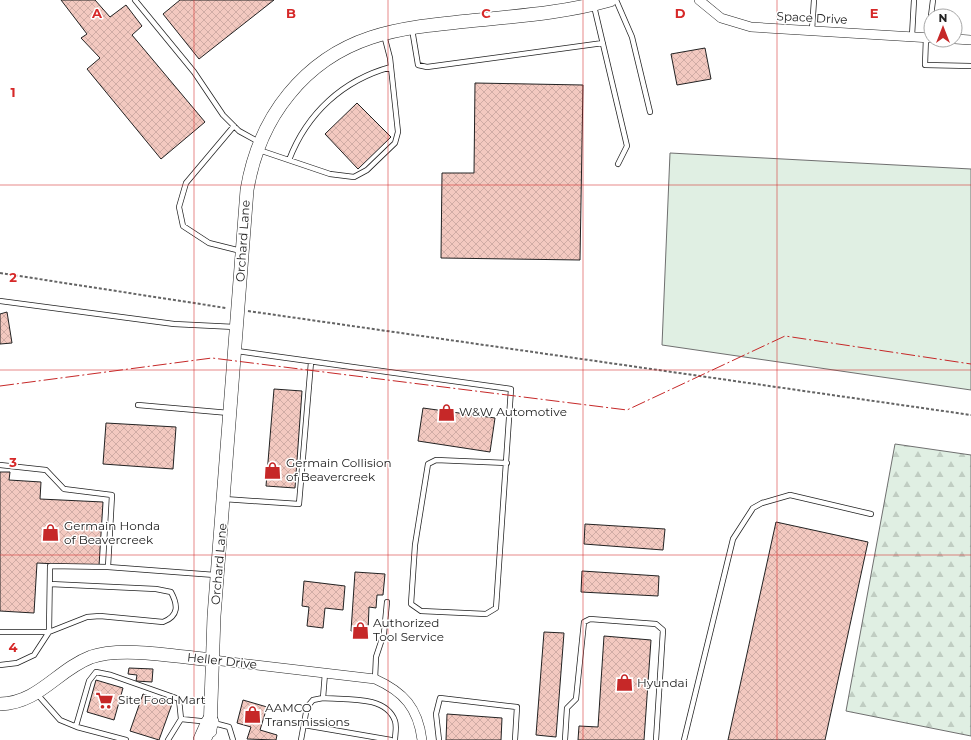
<svg xmlns="http://www.w3.org/2000/svg" width="971" height="740" viewBox="0 0 971 740" font-family="Montserrat,sans-serif">
<defs>
<pattern id="forest-firs" width="22" height="20" patternUnits="userSpaceOnUse"><rect width="22" height="20" fill="#e0efe3"/><path d="M5 1l3.5 6h-7zM16 11l3.5 6h-7z" fill="#c0cdc2"/></pattern>
<pattern id="building-cross-hatch" width="8" height="8" patternUnits="userSpaceOnUse"><rect width="8" height="8" fill="#f3c9c0"/><path d="M0 0l8 8M0 8l8-8" fill="none" stroke="#d0aca5"/></pattern>
</defs>
<rect width="100%" height="100%" fill="#fff"/>
<path fill="#e0efe3" stroke="#6f6f6f" d="M670,153L971,169V390L662,345Z"/>
<path fill="url(#forest-firs)" stroke="#6f6f6f" d="M895,444L971,455V736L846,711Z"/>
<path fill="url(#building-cross-hatch)" stroke="#222" d="M61,0H95L110,17L126,5L142,26L132,35L205,122L161,159L87,69L100,58L81,38L87,34Z
M180,0H274L199,59L163,14Z
M705,48L711,79L677,85L671,54Z
M475,83L583,85L580,260L441,258L442,173H474Z
M357,103L391,137L358,169L325,134Z
M7,312L12,343L0,344V314Z
M274,389L302,391L295,488L266,486Z
M423,408L495,418L490,452L418,441Z
M106,423L176,427L173,469L103,464Z
M0,472H10L9,480L41,482L40,499L103,502L99,566L37,563L34,613L0,611Z
M776,522L868,542L825,740H728Z
M585,524L665,529L663,550L584,544Z
M582,571L659,576L658,596L581,592Z
M355,572L385,574L383,595H377L376,608L369,607L368,632L351,631Z
M304,581L345,586L343,610L325,608L323,628L307,626L309,607L302,606Z
M544,632L564,633L556,737L536,735Z
M604,636L651,640L644,740H578L579,726L598,727Z
M129,668L153,669L152,682L136,681L137,675L128,674Z
M96,680L123,688L114,720L87,712Z
M143,694L172,704L159,740L130,731Z
M243,700L267,707L260,730L277,735L276,740L247,739L251,727L237,723Z
M447,714L502,718L501,740H446Z"/>
<g fill="none" stroke-linecap="round" stroke-linejoin="round">
<defs>
<path id="lane" d="M135,0L194,72L223,115L239,131L259,142
M616,0L632,37L650,112
M594,6L627,146L618,164
M931,16L933,0
M412,29L418,65L427,67L603,43
M812,30L814,0
M912,36L914,0
M926,37L925,65L971,66
M930,38L931,21
M234,126L186,183L179,207L183,226L209,243L241,251
M259,150L330,174L354,177L367,170L395,143L398,132L390,58L384,35
M289,160C307,113 343,80 391,67
M0,301L174,324L235,327
M237,351L511,389L496,608L486,614L421,611L411,604L415,545L428,464L436,460L507,463
M138,405L229,413
M0,465L46,470L64,489L112,495L108,567L215,575
M224,499L299,504L311,362
M0,632H49L50,566L108,567
M0,665L17,663L34,655L49,632L87,617L100,616L163,622C179,616 178,605 171,592L156,589L50,584
M375,679L376,657L384,633L387,602
M37,694L60,720L77,727L126,740
M323,698C346,700 386,695 395,721C397,727 395,734 395,740
M181,719L210,722L229,727L233,740
M304,725L391,740
M76,726L89,681L96,672L111,675L179,699L181,719L168,740
M301,740L307,707L313,700L323,698L325,673
M439,740L436,714L440,698L517,707L515,740
M565,740L567,708L576,699L584,622L590,619L656,624L663,630L656,740
M684,740L733,539L753,508L762,503L790,495L871,514"/>
<path id="street" d="M699,0L721,18L751,27L931,38
M955,39L971,40
M213,660L375,679C404,692 418,708 422,740"/>
<path id="secondary" d="M0,704C39,703 57,670 91,657C122,646 179,657 213,660
M210,731L214,616L247,190C253,154 266,122 289,94C338,34 398,28 469,21C517,16 564,13 610,0"/>
<path id="highway" d="M202,740L210,722"/>
</defs>
<use href="#lane" stroke="#222" stroke-width="6"/>
<use href="#street" stroke="#222" stroke-width="10"/>
<use href="#secondary" stroke="#222" stroke-width="14"/>
<use href="#highway" stroke="#222" stroke-width="18"/>
<path stroke="#646464" stroke-width="2" stroke-dasharray="3 2" stroke-linecap="butt" d="M0,273L226,308
M248,311L971,415"/>
<use href="#lane" stroke="#fff" stroke-width="4.5"/>
<use href="#street" stroke="#fff" stroke-width="9"/>
<use href="#secondary" stroke="#fff" stroke-width="13"/>
<use href="#highway" stroke="#fff" stroke-width="17"/>
<path stroke="#c62828" stroke-width="1" stroke-dasharray="14 3 2 3" stroke-linecap="butt" d="M0,386L212,358L627,410L785,336L971,364"/>
</g>
<path fill="none" stroke="#d62828" stroke-width="1" stroke-opacity="0.55" d="M194,0V740M388,0V740M583,0V740M777,0V740M0,185H971M0,370H971M0,555H971"/>
<defs>
<symbol id="shop-bare" viewBox="-9 -9 18 18"><path d="M-5-2.5h2.3a2.7 3.5 0 0 1 5.4 0H5L5.5 6h-11ZM-1.5-2.5h3a1.5 2.3 0 0 0-3 0Z" fill="#c62828" stroke="#fff" stroke-width="2.5" paint-order="stroke"/></symbol>
<symbol id="supermarket-bare" viewBox="-9 -9 18 18"><path d="M-6-5.5h2.5l.6 2H6L4.5 2H-2.5L-4.4-4H-6ZM-1.5 3.2a1.3 1.3 0 1 0 .1 0ZM3 3.2a1.3 1.3 0 1 0 .1 0Z" fill="#c62828" stroke="#fff" stroke-width="2.5" paint-order="stroke"/></symbol>
</defs>
<g fill-rule="evenodd">
<use href="#shop-bare" x="434" y="400" width="25" height="25"/>
<use href="#shop-bare" x="260" y="458" width="25" height="25"/>
<use href="#shop-bare" x="38" y="520" width="25" height="25"/>
<use href="#shop-bare" x="348" y="618" width="25" height="25"/>
<use href="#shop-bare" x="612" y="670" width="25" height="25"/>
<use href="#supermarket-bare" x="92" y="688" width="25" height="25"/>
<use href="#shop-bare" x="240" y="702" width="25" height="25"/>
</g>
<g text-anchor="middle" stroke-width="3" stroke-linejoin="round" paint-order="stroke">
<g font-size="12" fill="#222" stroke="#fff">
<text transform="translate(812 18) rotate(3)" y="4">Space Drive</text>
<text transform="translate(243 241) rotate(-86)" y="4">Orchard Lane</text>
<text transform="translate(219 564) rotate(-85)" y="4">Orchard Lane</text>
<text transform="translate(222 661) rotate(6)" y="4">Heller Drive</text>
</g>
<g font-size="12" fill="#222" stroke="#fff" text-anchor="start">
<text x="459" y="416">W&amp;W Automotive</text>
<text x="286" y="467">Germain Collision<tspan x="286" dy="14">of Beavercreek</tspan></text>
<text x="64" y="530">Germain Honda<tspan x="64" dy="14">of Beavercreek</tspan></text>
<text x="373" y="627">Authorized<tspan x="373" dy="14">Tool Service</tspan></text>
<text x="637" y="687">Hyundai</text>
<text x="118" y="704">Site Food Mart</text>
<text x="265" y="712">AAMCO<tspan x="265" dy="14">Transmissions</tspan></text>
</g>
</g>
<g font-size="13" text-anchor="middle" font-weight="bold" fill="#d62828" stroke="#fff" stroke-width="3" stroke-linejoin="round" paint-order="stroke">
<text x="97" y="18">A</text>
<text x="291" y="18">B</text>
<text x="486" y="18">C</text>
<text x="680" y="18">D</text>
<text x="874" y="18">E</text>
<text x="13" y="97">1</text>
<text x="13" y="282">2</text>
<text x="13" y="467">3</text>
<text x="13" y="652">4</text>
</g>
<g transform="translate(943 28)"><circle r="19" fill="#ffffff" stroke="#a7a7a7"/>
<path d="M0-3L7 15L0 10L-7 15Z" fill="#c62828"/>
<text y="-6" font-size="11" font-weight="bold" text-anchor="middle" fill="#222222">N</text>
</g>
</svg>
